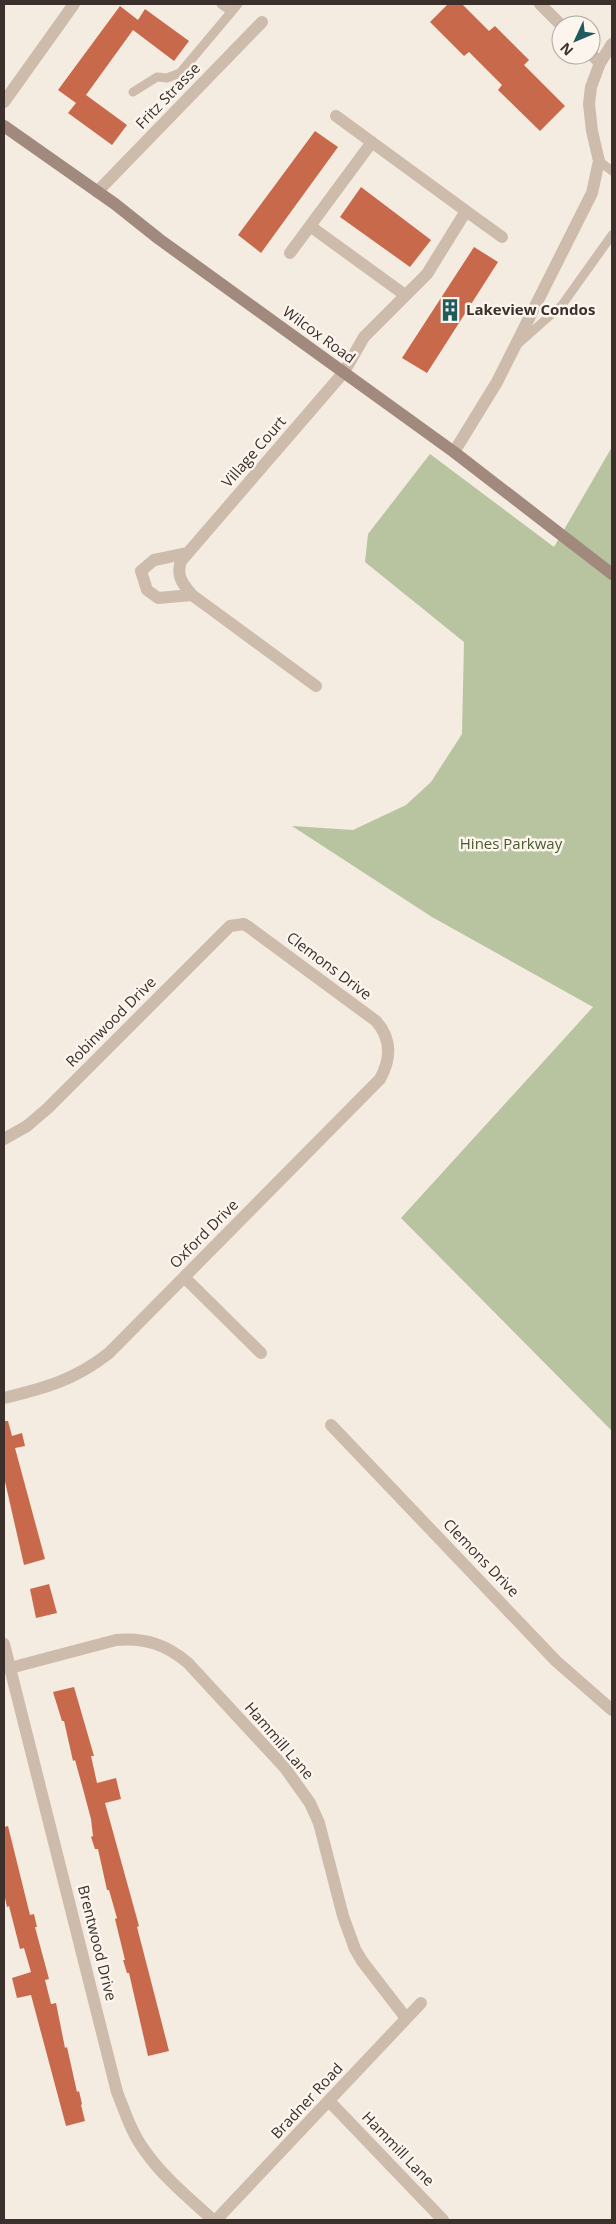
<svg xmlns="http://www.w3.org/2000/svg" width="616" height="2224" viewBox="0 0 616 2224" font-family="'Open Sans',sans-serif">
<rect width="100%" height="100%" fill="#f4ebe1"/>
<path fill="#b8c4a0" d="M612,447V1431L401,1218L593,1007L432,917L292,826L353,830L406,805L431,782L462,734L464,642L365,562L368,534L430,454L554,547Z"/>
<path fill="#c8694b" d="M448,4H462L489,31L495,26L529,60L524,65L565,106L540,131L498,90L502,85L469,52L464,56L430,22Z
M120,6L138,20L145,9L189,41L174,61L133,30L86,95L127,125L112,145L68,113L76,103L58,90Z
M315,131L338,147L261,253L238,235Z
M361,187L431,240L410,267L340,217Z
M474,247L498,262L427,373L402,358Z
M4,1421H8L12,1436L22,1433L25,1446L15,1448L45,1559L24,1565L4,1477Z
M49,1584L57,1613L36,1618L30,1589Z
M74,1687L94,1756H91L97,1783L116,1778L121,1799L105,1803L139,1926L137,1927L169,2051L148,2056L129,1973H127L123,1960H125L115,1919L117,1918L109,1890H107L98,1849H95L91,1837L93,1836L91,1819L83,1789L75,1760L73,1761L64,1721H62L53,1692Z
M8,1826L30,1915L34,1914L37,1927H35L49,1979L45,1980L51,2004L56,2003L65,2048L67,2047L77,2092L79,2091L82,2104L81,2105L85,2121L66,2126L31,1995L17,1998L12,1978L31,1972L24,1948L20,1949L9,1906L7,1907L4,1893V1827Z"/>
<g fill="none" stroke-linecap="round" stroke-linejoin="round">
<path stroke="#cdbbac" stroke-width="9" d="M221,4L231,11
M133,92L157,77L167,78L180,73L238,4
M599,161L612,171
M518,344L562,305L612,235"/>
<path stroke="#cdbbac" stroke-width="12" d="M540,4L561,25
M591,54L600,63L612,44
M4,102L74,4
M336,116L466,211
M97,192L262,22
M310,226L405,295
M290,253L372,142
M454,452L497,382L592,193L599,161L592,131L589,104L591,87L600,63
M188,553L154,560L141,571L147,590L158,598L192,595
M316,686L192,595C182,583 176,576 181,561L344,372L364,337L427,274L466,211L502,237
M4,1139L27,1126L48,1108L230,926L244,924L250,928L376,1021C392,1039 391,1059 380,1079L109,1353C75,1380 45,1388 4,1398
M184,1277L261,1353
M331,1425L556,1661L612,1710
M4,1644L117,2092C125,2112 132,2134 145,2151C163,2177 190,2199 213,2220
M10,1668L116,1640C145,1637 167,1645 188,1663L285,1768L310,1803L319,1823L343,1916L355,1949L362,1961L406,2018
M329,2101L443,2220
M216,2220L421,2003"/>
<path stroke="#a18a7d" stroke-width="12" d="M4,126L115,204L159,239L454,452L612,574"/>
</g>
<defs>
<symbol id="building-bare" viewBox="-9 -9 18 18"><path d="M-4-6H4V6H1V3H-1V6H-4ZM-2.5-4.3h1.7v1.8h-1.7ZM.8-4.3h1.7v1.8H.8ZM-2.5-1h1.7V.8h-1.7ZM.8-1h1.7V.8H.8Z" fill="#1f5a5e" stroke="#fbf5ee" stroke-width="2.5" paint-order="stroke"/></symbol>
</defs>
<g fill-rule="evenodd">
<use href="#building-bare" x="434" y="294" width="32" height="32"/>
</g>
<g text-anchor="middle" stroke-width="5" stroke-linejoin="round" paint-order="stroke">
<g font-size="15" fill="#3b302b" stroke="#fbf5ee">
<text transform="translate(168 96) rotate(-46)" y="5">Fritz Strasse</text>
<text transform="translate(319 335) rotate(36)" y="5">Wilcox Road</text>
<text transform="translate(254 452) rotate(-49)" y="5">Village Court</text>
<text transform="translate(329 966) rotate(37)" y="5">Clemons Drive</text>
<text transform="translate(111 1022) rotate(-45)" y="5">Robinwood Drive</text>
<text transform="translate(204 1234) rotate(-45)" y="5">Oxford Drive</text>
<text transform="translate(481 1558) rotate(46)" y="5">Clemons Drive</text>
<text transform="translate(279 1741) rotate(49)" y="5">Hammill Lane</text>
<text transform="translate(97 1943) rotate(76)" y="5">Brentwood Drive</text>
<text transform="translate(307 2101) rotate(-47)" y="5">Bradner Road</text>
<text transform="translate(398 2149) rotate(46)" y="5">Hammill Lane</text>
</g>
<g font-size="15" font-weight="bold" fill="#3b302b" stroke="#fbf5ee" text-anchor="start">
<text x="466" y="315">Lakeview Condos</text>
</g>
<g font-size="15" fill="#4a5a2e" stroke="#fbf5ee">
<text x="511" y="849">Hines Parkway</text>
</g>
</g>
<rect width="616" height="2224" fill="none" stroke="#3b302b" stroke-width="10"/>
<g transform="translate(576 40) rotate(226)"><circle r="24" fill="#fbf5ee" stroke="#aea6a0"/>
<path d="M0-4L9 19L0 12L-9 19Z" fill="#1f5a5e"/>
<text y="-8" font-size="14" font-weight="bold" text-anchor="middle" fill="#3b302b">N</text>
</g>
</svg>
